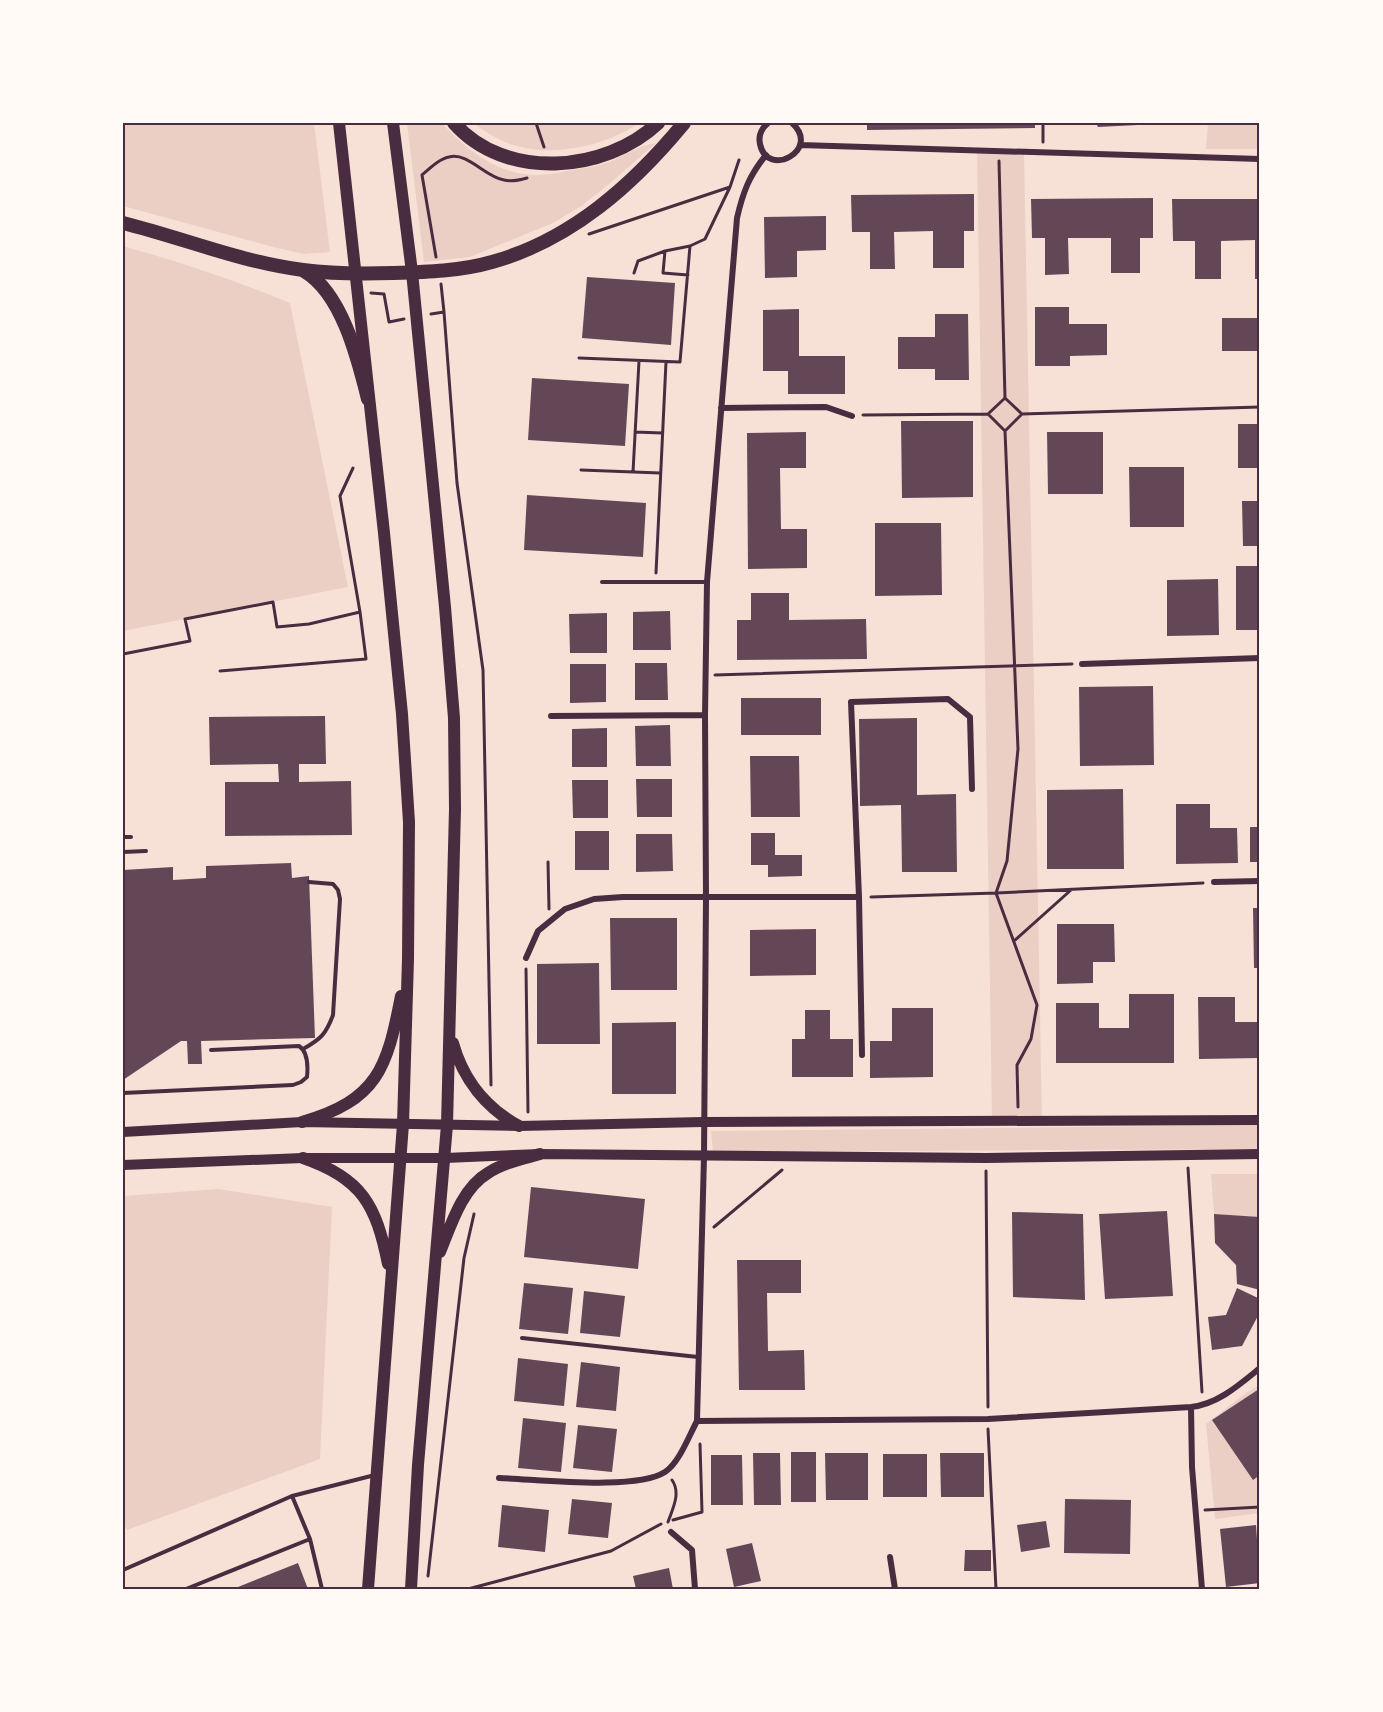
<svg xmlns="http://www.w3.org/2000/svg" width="1383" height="1712" viewBox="0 0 1383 1712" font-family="'Sofia Sans Condensed',sans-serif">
<rect width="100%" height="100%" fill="#f7e1d7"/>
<path fill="#ebcfc5" d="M123,123H314L330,252L304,254L277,248L123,206Z
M407,123H442C466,150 499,175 536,175C549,175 561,172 573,170C585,168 598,166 609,162C627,155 637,146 656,143L609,184L583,205L553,223L470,257L424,262Z
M473,123H639C602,148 546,159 505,142C493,137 483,130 473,123Z
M1208,123H1260V149H1206Z
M977,150L1024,152L1042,1121H992Z
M123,246C180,262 235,280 290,303L348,587L123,631Z
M1260,1125V1149L713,1152L711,1131Z
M1211,1174H1260V1217L1214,1214Z
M219,1189L332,1207L320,1459L127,1530L123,1522V1489L125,1486L123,1450V1196Z
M1260,1385V1513L1215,1519L1206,1424L1246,1393Z"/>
<path fill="#644757" d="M867,123H1035V128L867,130Z
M1096,123H1138V125L1098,127Z
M974,194V231H964V268H933V231L894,232L895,269H870V232H852L851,195Z
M1153,198V238H1140V273H1111V238H1068L1069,274L1045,275V238H1032L1031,199Z
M1172,199H1260V279H1255V240L1221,241V279H1195V241H1173Z
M826,216V250L797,251V277L765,278L764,217Z
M587,277L675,283L671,345L582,338Z
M1035,307H1069V324H1107V355L1070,356V366H1035Z
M799,309V356H845V394H788V371H763V310Z
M935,314H968L969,380H935V369H898V337H935Z
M1222,318H1260V351H1222Z
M532,378L629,384L625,446L528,440Z
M901,421H973V497L902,498Z
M1238,424H1260V468H1238Z
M806,432V468H780L781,529H807V568L748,569L747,433Z
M1047,432H1103V494H1048Z
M1129,467H1184V527H1130Z
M527,495L646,503L643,557L524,550Z
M1242,501H1260V546H1243Z
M875,523H941L942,595L875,596Z
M1236,566H1260V630H1236Z
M1218,579L1219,635L1167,636V580Z
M751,593H789V620L866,619L867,659L737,660V620H751Z
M670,611L671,650H633V612Z
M607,613V653H570L569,614Z
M635,663H667L668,700H635Z
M570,664H606V702L570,703Z
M1153,686L1154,765L1080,766L1079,687Z
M741,698H821V735H741Z
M325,716L326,764H299V782L351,781L352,835L225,836V782H279L278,764L210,765L209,717Z
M917,718V795L956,794L957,872H902L901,805L860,806L859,719Z
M670,725L671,766H636L635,726Z
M607,728V767H572V729Z
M750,756H799L800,817H751Z
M636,779H672V817H637Z
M572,780H608V818H573Z
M1123,789L1124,869H1047V790Z
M1176,804H1210V828H1237L1238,863L1176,864Z
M1250,827H1260V862H1250Z
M575,831H609V870H575Z
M751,833H775V855H802V876L768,877V865H751Z
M636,834H672L673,871L636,872Z
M291,863L292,878L309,876L315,1038L201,1041L202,1064H188L187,1041H181L123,1080V870L173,867V880L206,878V866Z
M1253,908H1260V968H1254Z
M610,918H677V990H611Z
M1057,924H1114L1115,962H1093V983L1057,984Z
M816,929V975L750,976V930Z
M599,963L600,1044H537V964Z
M1129,994H1174V1063H1056V1003H1099V1028H1129Z
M1198,997H1235V1022H1260V1058L1199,1059Z
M892,1008H933V1077L870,1078V1041H892Z
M805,1010H830V1039H853V1077H792V1039H805Z
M676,1022V1094H612V1023Z
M531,1187L645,1199L638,1269L524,1257Z
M1167,1211L1173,1296L1105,1299L1099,1214Z
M1012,1212L1083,1214L1085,1300L1013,1297Z
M1214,1214L1260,1217V1290L1237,1284L1236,1265L1215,1243Z
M737,1260H801V1293H767L768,1351L804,1350L805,1390H739Z
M524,1283L573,1288L568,1334L519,1329Z
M1237,1288L1260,1299V1312L1242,1346L1212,1350L1208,1317L1226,1315Z
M584,1291L625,1296L620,1337L580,1333Z
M518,1358L568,1364L564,1406L514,1401Z
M581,1362L620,1367L616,1411L576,1407Z
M1259,1389L1260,1475L1253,1480L1212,1420Z
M523,1418L566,1423L561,1472L518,1468Z
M578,1425L617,1429L612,1472L573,1468Z
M791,1452H816V1502H791Z
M753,1453H780L781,1505H754Z
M825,1453H868V1500H826Z
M940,1453H984V1497H941Z
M883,1454H927V1497H883Z
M711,1455H742L743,1505H711Z
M572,1499L612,1503L608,1538L568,1534Z
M1065,1499L1131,1500L1130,1554L1064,1553Z
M502,1505L549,1510L545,1552L498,1547Z
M1046,1521L1050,1547L1021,1552L1017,1525Z
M1256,1525L1260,1583L1226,1587L1220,1529Z
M752,1543L761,1581L734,1587L726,1549Z
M965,1550H991V1571H964Z
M298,1563L308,1589H233Z
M669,1568L673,1589H636L633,1576Z"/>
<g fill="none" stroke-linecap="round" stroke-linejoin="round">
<path stroke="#4a2c40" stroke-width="3" d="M536,123L544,147
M1043,123V142
M999,161L1005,398L1022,414L1005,431L1018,749L1007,861L996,893L1037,1005L1031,1039L1017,1065L1018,1107
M589,234L730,187
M665,251L663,273L688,275
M436,257L422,175C430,168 439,159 449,157C468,152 485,177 504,180C511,182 520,180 527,178
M634,273L638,261L665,251L690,246
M371,293L384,294L389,322L404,319
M444,312L457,483L483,670L491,1085
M431,314L444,312L441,284
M579,358L680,362L690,246L705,239L730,187L739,160
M988,414L1005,431
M1022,414L1260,407
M863,415L988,414L1005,398
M635,432L662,433
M581,470L660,473
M633,472L639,361
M656,573L666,362
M123,654L190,641L185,619L273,602L277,627L309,624L360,612L340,496L353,468
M220,671L366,659L360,612
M715,675L1072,664
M548,862L549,909
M871,897L996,893L1203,883
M1014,941L1071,890
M526,969L528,1112
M1188,1168L1202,1392
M986,1171L988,1407
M714,1227L782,1170
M988,1429L996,1589
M1205,1510L1260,1507
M673,1520L702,1512L700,1444
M668,1522C673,1508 681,1493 672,1480
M428,1576L464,1258L474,1214
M468,1589L611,1551L661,1524"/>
<path stroke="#4a2c40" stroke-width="4" d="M602,582H706
M123,837H131
M123,852L146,851
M303,1049C321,1039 326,1034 333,1015L340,899L338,890L333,884L309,882
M123,1093L293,1085L301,1082L307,1077C308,1067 308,1052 299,1046L211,1050
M522,1338L698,1357
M292,1496L375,1475
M123,1570L292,1496L310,1539L322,1589
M186,1589L310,1539"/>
<path stroke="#4a2c40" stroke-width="6" d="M768,123C761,129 758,135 760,144C767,179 822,150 792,123
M800,145L1260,159
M721,408L826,407L852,416
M1082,664L1260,658
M551,716L705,715
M1214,882L1260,881
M526,958L538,931L565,909L594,899L623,897H859
M862,1055L859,897L851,702L948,699L970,717L972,789
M1191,1407L1192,1467L1202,1589
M697,1421L988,1419L1191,1407C1218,1404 1239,1385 1260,1368
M499,1478C537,1479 635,1491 665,1472C679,1463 689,1436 697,1421L704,1157L706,897L705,715L707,582L737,218C743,192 749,176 766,155
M671,1532L692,1550L695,1589
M890,1557L895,1589"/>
<path stroke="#4a2c40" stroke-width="10" d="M123,1132L302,1122L519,1126L703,1122L1260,1120
M123,1165L303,1158H445L540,1154L986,1158L1260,1154"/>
<path stroke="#4a2c40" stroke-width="12" d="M339,123L384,533L402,714L409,822L408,959L403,1124L368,1589
M393,123L412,272L445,607L454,718L455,809L447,1125L418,1465L411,1589
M453,1043C463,1079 486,1108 519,1126
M302,1122C378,1100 387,1068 401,996
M303,1158C362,1178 376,1205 388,1264
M440,1252C451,1225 462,1188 488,1173C503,1163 523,1159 540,1154"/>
<path stroke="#4a2c40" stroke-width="14" d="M454,123C505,181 605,173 658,123
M123,223C183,238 241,262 303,270C333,274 363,274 393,273C426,272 461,271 492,262C571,240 633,185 684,123
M304,271C342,293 358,359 368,399"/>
</g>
<rect width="1383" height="1712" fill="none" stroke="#fffaf5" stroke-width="249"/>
<rect x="124" y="124" width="1134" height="1464" fill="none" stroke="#4a2c40" stroke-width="2"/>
</svg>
